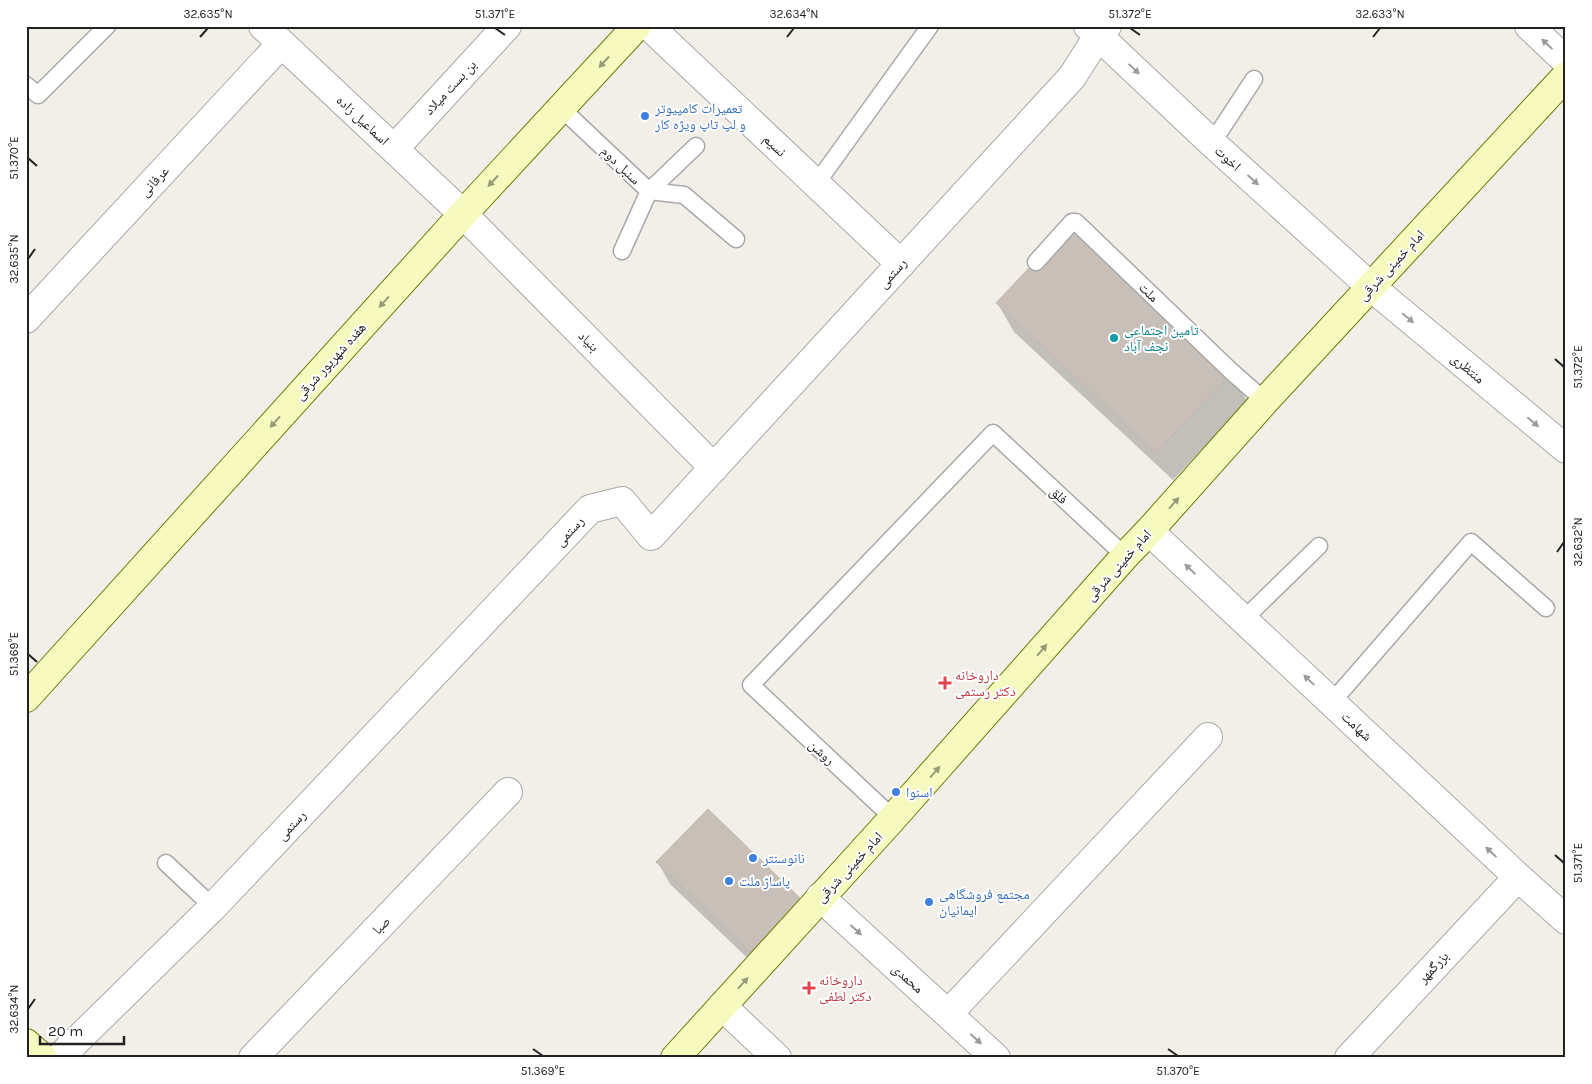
<svg xmlns="http://www.w3.org/2000/svg" width="1592" height="1084" viewBox="0 0 1592 1084" font-family="Karla,'Noto Naskh Arabic',sans-serif">
<rect width="100%" height="100%" fill="#f2efe9"/>
<path fill="#0003" d="M998,304L1231,373L1247,401L1173,480L1014,332Z
M658,863L800,900L763,973L670,884Z"/>
<path fill="#c7bfb8" stroke="#c4b6ab" d="M1072,222L1232,372L1156,453L996,303Z
M708,809L801,899L750,952L656,862Z"/>
<g fill="none" stroke-linecap="round" stroke-linejoin="round">
<defs>
<path id="lane" d="M26,85L38,95L107,26
M561,108L649,191L684,195L736,239
M1212,143L1254,79
M816,184L930,26
M622,251L649,191L696,146
M1036,262L1072,222H1076L1232,372L1265,401
M1244,619L1319,546
M1332,702L1471,542L1546,608
M893,818L751,685L993,433L1125,556
M166,863L213,907"/>
<path id="street" d="M263,26L463,214L714,468
M649,26L901,264
M1088,26L1212,143L1370,286L1566,449
M1529,26L1566,61
M394,149L507,26
M26,319L281,44
M1149,531L1518,877L1566,920
M820,897L996,1058
M722,1006L777,1058
M948,1014L1208,737
M59,1058L213,907L590,509L622,501L651,536L1072,77L1098,36L1107,26
M253,1058L508,792
M1349,1058L1518,877"/>
<path id="secondary" d="M26,698L463,214L637,26
M26,1043L43,1058
M675,1058L893,818L1125,556L1149,531L1265,401L1566,76"/>
</defs>
<use href="#lane" stroke="#a9a9a9" stroke-width="19"/>
<use href="#street" stroke="#a9a9a9" stroke-width="30"/>
<use href="#secondary" stroke="#707d05" stroke-width="30"/>
<use href="#lane" stroke="#fff" stroke-width="16"/>
<use href="#street" stroke="#fff" stroke-width="28"/>
<use href="#secondary" stroke="#f7fabf" stroke-width="28"/>
</g>
<defs><path id="oneway-solid" d="M-6-.8H1V-3.2L6.5 0L1 3.2V.8H-6Z" transform="scale(1.25)"/></defs>
<g fill="#9c9c9c">
<use href="#oneway-solid" transform="translate(1547 44) rotate(-137)"/>
<use href="#oneway-solid" transform="translate(1134 69) rotate(43)"/>
<use href="#oneway-solid" transform="translate(1253 180) rotate(42)"/>
<use href="#oneway-solid" transform="translate(1408 318) rotate(40)"/>
<use href="#oneway-solid" transform="translate(1533 422) rotate(40)"/>
<use href="#oneway-solid" transform="translate(1190 569) rotate(-137)"/>
<use href="#oneway-solid" transform="translate(1309 680) rotate(-137)"/>
<use href="#oneway-solid" transform="translate(1491 852) rotate(-137)"/>
<use href="#oneway-solid" transform="translate(856 930) rotate(42)"/>
<use href="#oneway-solid" transform="translate(976 1039) rotate(42)"/>
</g>
<g fill="#979978">
<use href="#oneway-solid" transform="translate(604 62) rotate(133)"/>
<use href="#oneway-solid" transform="translate(493 181) rotate(133)"/>
<use href="#oneway-solid" transform="translate(384 302) rotate(132)"/>
<use href="#oneway-solid" transform="translate(275 422) rotate(132)"/>
<use href="#oneway-solid" transform="translate(1174 503) rotate(-48)"/>
<use href="#oneway-solid" transform="translate(1042 650) rotate(-49)"/>
<use href="#oneway-solid" transform="translate(935 772) rotate(-49)"/>
<use href="#oneway-solid" transform="translate(743 983) rotate(-48)"/>
</g>
<path fill="none" stroke="#222" stroke-width="2" d="M495,28L505,35M1130,28L1140,35M200,37L208,28M787,37L794,28M1373,37L1380,28M28,158L37,166M28,259L35,249M1555,359L1564,367M1557,552L1564,542M28,654L37,662M1555,855L1564,863M28,1009L35,999M533,1049L543,1056M1168,1049L1178,1056"/>
<g fill="#3f7fe0" stroke="#fff" stroke-width="2">
<circle cx="645" cy="116" r="5"/>
<circle cx="896" cy="792" r="5"/>
<circle cx="753" cy="858" r="5"/>
<circle cx="729" cy="881" r="5"/>
<circle cx="929" cy="902" r="5"/>
</g>
<circle fill="#0f9aa8" stroke="#fff" stroke-width="2" cx="1114" cy="338" r="5"/>
<g fill="#e0444e" stroke="#fff" stroke-width="2">
<path d="M942.5 675.5h5v5h5v5h-5v5h-5v-5h-5v-5h5z"/>
<path d="M806.5 980.5h5v5h5v5h-5v5h-5v-5h-5v-5h5z"/>
</g>
<g text-anchor="middle" stroke-width="4" stroke-linejoin="round" paint-order="stroke">
<g font-size="14" fill="#222" stroke="#fff">
<text transform="translate(450 87) rotate(-47)" y="5">بن بست میلاد</text>
<text transform="translate(363 120) rotate(43)" y="5">اسماعیل زاده</text>
<text transform="translate(775 145) rotate(43)" y="5">نسیم</text>
<text transform="translate(1228 158) rotate(42)" y="5">اخوت</text>
<text transform="translate(621 165) rotate(44)" y="5">سنبل دوم</text>
<text transform="translate(154 181) rotate(-47)" y="5">عرفانی</text>
<text transform="translate(1391 265) rotate(-47)" y="5">امام خمینی شرقی</text>
<text transform="translate(892 273) rotate(-48)" y="5">رستمی</text>
<text transform="translate(1149 292) rotate(44)" y="5">ملت</text>
<text transform="translate(589 341) rotate(45)" y="5">بنیاد</text>
<text transform="translate(330 361) rotate(-48)" y="5">هفده شهریور شرقی</text>
<text transform="translate(1468 368) rotate(40)" y="5">منتظری</text>
<text transform="translate(1059 495) rotate(43)" y="5">فلق</text>
<text transform="translate(569 531) rotate(-47)" y="5">رستمی</text>
<text transform="translate(1118 565) rotate(-48)" y="5">امام خمینی شرقی</text>
<text transform="translate(1357 726) rotate(43)" y="5">شهامت</text>
<text transform="translate(822 752) rotate(43)" y="5">روشن</text>
<text transform="translate(291 825) rotate(-47)" y="5">رستمی</text>
<text transform="translate(849 867) rotate(-47)" y="5">امام خمینی شرقی</text>
<text transform="translate(381 925) rotate(-46)" y="5">صبا</text>
<text transform="translate(1433 967) rotate(-47)" y="5">بزرگمهر</text>
<text transform="translate(908 978) rotate(42)" y="5">محمدی</text>
</g>
<g font-size="14" fill="#366cbe" stroke="#fff" text-anchor="start">
<text x="655" y="113">تعمیرات کامپیوتر<tspan x="655" dy="16">و لپ تاپ ویژه کار</tspan></text>
<text x="906" y="797">اسنوا</text>
<text x="763" y="863">نانوسنتر</text>
<text x="739" y="886">پاساژ ملت</text>
<text x="939" y="899">مجتمع فروشگاهی<tspan x="939" dy="16">ایمانیان</tspan></text>
</g>
<g font-size="14" fill="#0d838f" stroke="#fff" text-anchor="start">
<text x="1124" y="335">تامین اجتماعی<tspan x="1124" dy="16">نجف آباد</tspan></text>
</g>
<g font-size="14" fill="#be3a42" stroke="#fff" text-anchor="start">
<text x="955" y="680">داروخانه<tspan x="955" dy="16">دکتر رستمی</tspan></text>
<text x="819" y="985">داروخانه<tspan x="819" dy="16">دکتر لطفی</tspan></text>
</g>
</g>
<rect width="1592" height="1084" fill="none" stroke="#ffffff" stroke-width="55"/>
<path d="M40 1036v8h84v-8" fill="none" stroke="#222222" stroke-width="2.5"/>
<text x="48" y="1036" font-size="15" fill="#222222" stroke="#ffffff" stroke-width="4" paint-order="stroke">20 m</text>
<rect x="28" y="28" width="1536" height="1028" fill="none" stroke="#222" stroke-width="2"/>
<g font-size="12" text-anchor="middle" fill="#222">
<text x="208" y="18">32.635°N</text>
<text x="495" y="18">51.371°E</text>
<text x="794" y="18">32.634°N</text>
<text x="1130" y="18">51.372°E</text>
<text x="1380" y="18">32.633°N</text>
<text transform="translate(14 158) rotate(-90)" y="4">51.370°E</text>
<text transform="translate(14 259) rotate(-90)" y="4">32.635°N</text>
<text transform="translate(1578 367) rotate(-90)" y="4">51.372°E</text>
<text transform="translate(1578 542) rotate(-90)" y="4">32.632°N</text>
<text transform="translate(14 654) rotate(-90)" y="4">51.369°E</text>
<text transform="translate(1578 863) rotate(-90)" y="4">51.371°E</text>
<text transform="translate(14 1009) rotate(-90)" y="4">32.634°N</text>
<text x="543" y="1075">51.369°E</text>
<text x="1178" y="1075">51.370°E</text>
</g>
</svg>
